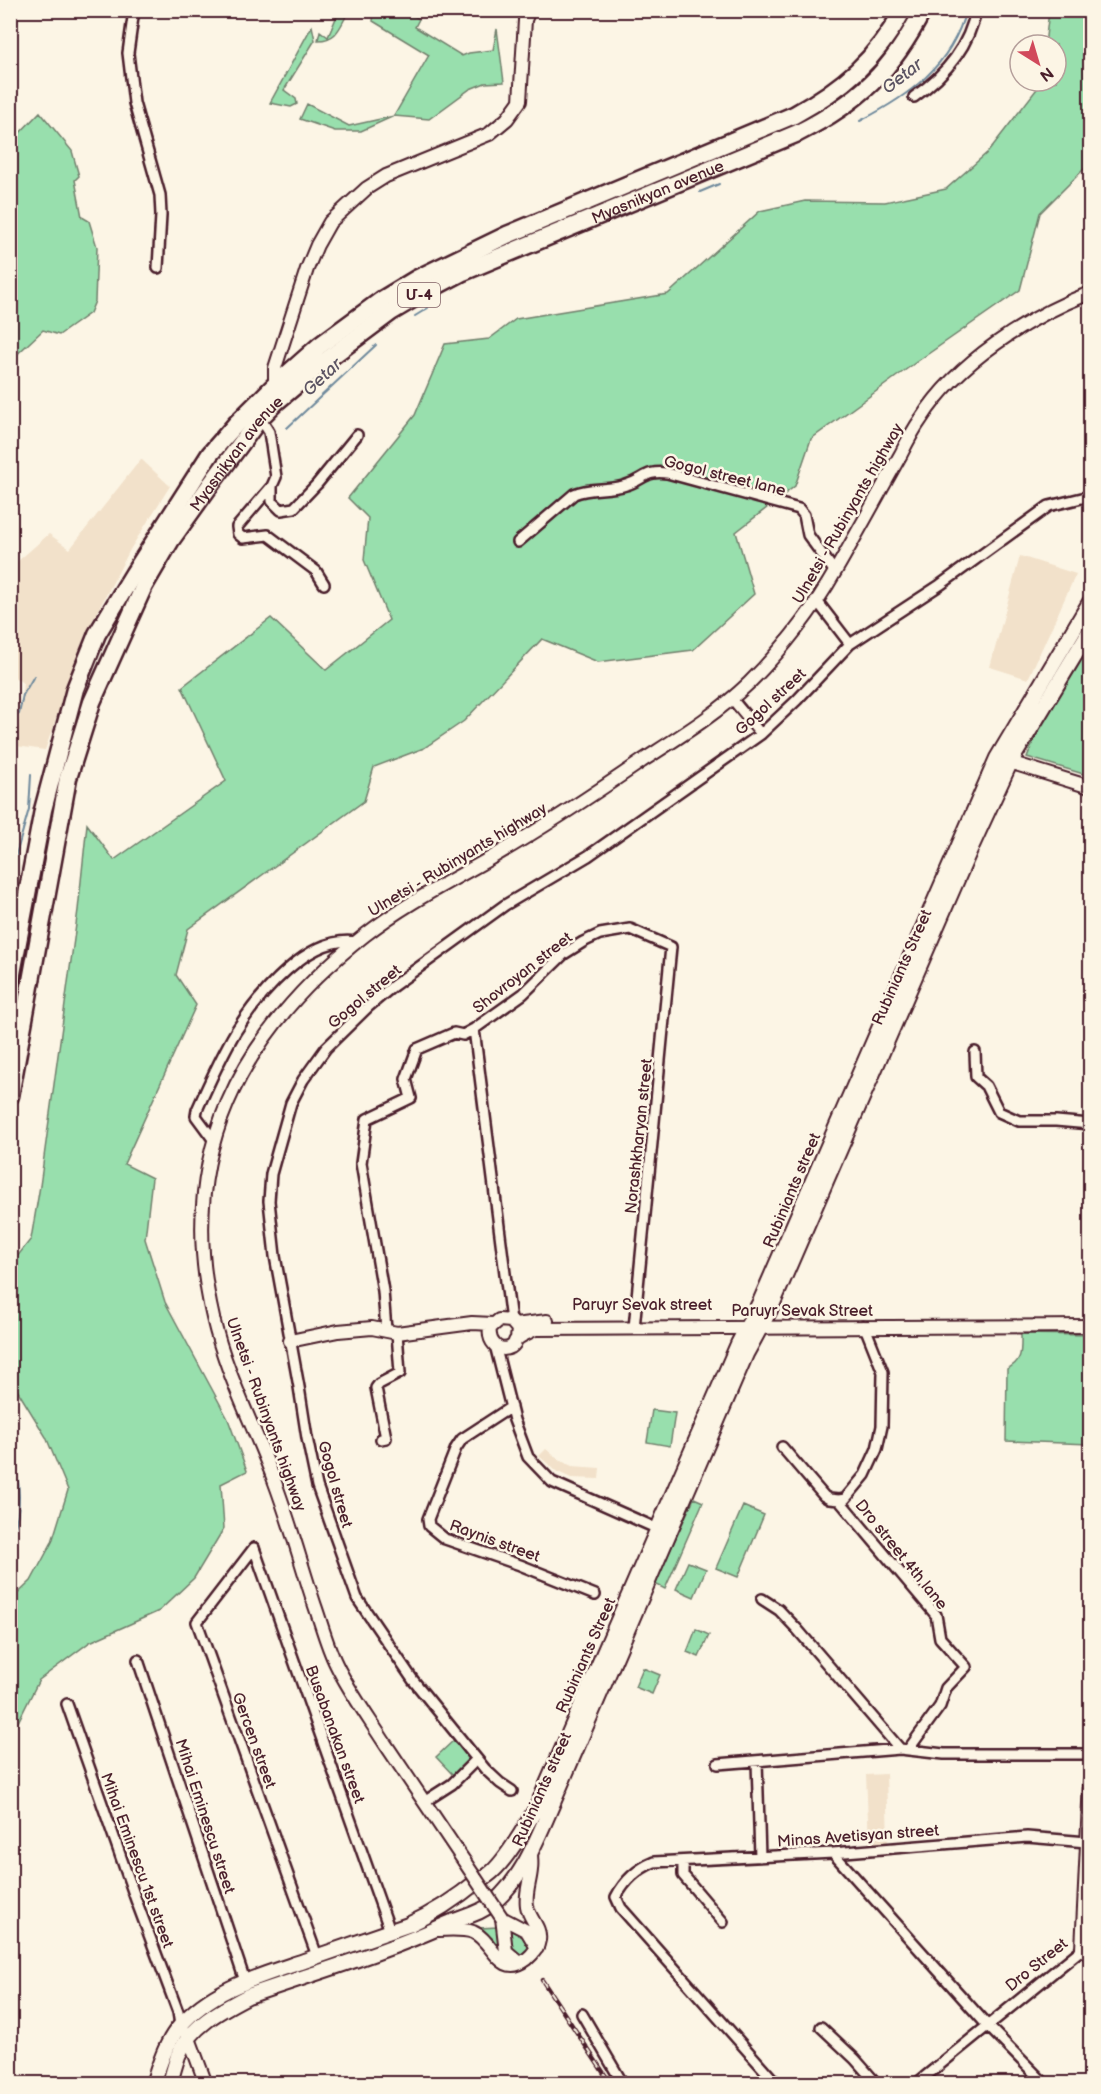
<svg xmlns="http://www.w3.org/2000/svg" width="1101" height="2094" viewBox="0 0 1101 2094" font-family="'Balsamiq Sans','Noto Sans Armenian',sans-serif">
<rect width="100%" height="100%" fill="#fcf5e5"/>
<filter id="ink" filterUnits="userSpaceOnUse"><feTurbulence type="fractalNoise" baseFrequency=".0167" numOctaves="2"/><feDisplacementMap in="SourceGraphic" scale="12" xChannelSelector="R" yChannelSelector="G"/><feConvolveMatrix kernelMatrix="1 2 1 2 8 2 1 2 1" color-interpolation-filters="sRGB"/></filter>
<g filter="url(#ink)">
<path fill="#f2e1ca" d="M141,459L170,486L131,548L85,635L45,750L16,746L23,683L11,675L10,568L49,534L70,549Z
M1020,556L1076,574L1028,679L990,667Z
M546,1449L559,1460L572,1466L600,1468L599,1479L571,1478L556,1471L539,1456Z
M886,1774L888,1842L869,1843L866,1775Z"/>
<path fill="#98dfad" stroke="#717f6c" stroke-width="1.5" d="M339,11H349C340,26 338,40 318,40L320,31L328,37Z
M385,11H406L419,19L415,27L462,56L469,53L493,50L497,29L504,82L485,83L470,89L429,119L394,116L361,131H335L300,119L307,104L349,126L394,116L429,55L373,21L374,13Z
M1049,11H1090V163L1040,213L1020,290L915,363L811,439L795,486L736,532L754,594L693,650L598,662L542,639L464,721L424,748L374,767L364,801L188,929L176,975L196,1005L124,1164L152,1178L145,1239L165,1302L228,1419L247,1471L221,1484L224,1528L194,1578L159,1611L90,1642L39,1680L16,1726L10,1724V1601L31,1581L52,1542L68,1490L46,1437L11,1380V1293L12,1263L31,1239L40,1186L78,910L87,824L114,860L226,781L182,687L271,618L326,670L389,620L364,560L368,518L348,498L415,415L445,344L489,339L516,319L668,294L760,211L805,201L885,202L946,189L988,152L1043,81H1056V45H1045Z
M312,26L315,40L284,90L296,99L297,104L291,107L270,103Z
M40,112L72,151L79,176L75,180L82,217L89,221L97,247L95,301L90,313L59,335L43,330L11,360V142Z
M1090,646V776L1027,757L1038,730Z
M1021,1334L1090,1335V1444L1006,1441L1007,1369C1023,1361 1021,1351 1021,1334Z
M652,1410L675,1413L670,1446L647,1442Z
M694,1498L703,1502L665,1589L655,1584Z
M743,1506L764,1515L738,1577L716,1568Z
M688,1562L706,1569L694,1597L676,1589Z
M696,1629L709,1635L699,1657L687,1652Z
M643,1668L660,1675L652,1694L635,1687Z
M454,1740L471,1758L453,1775L436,1757Z
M497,1927L501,1952L493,1939L481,1928Z
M507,1927L523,1932L530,1946C526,1955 520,1955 511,1952Z"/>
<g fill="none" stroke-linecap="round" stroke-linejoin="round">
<path stroke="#6e899c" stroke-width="2" d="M860,121C909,96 951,66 966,10
M700,192L719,184
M415,316L428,308
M287,428L376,345
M19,714L23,695L34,676
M10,876L29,809L31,775
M10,1452C22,1481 22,1513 10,1542"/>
<defs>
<path id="street" d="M134,10L128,53L134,103L160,195L161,215L158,268
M914,97C944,76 969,47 976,10
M260,418L269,432L276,477L272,486L237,527L238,534L243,538L268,535L316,571L324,584
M272,486V501L281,510L294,508L317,484L357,435
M518,542L574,494C590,487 609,491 626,485C644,480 645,470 667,473L799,509L804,515L808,535L835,572
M817,601L850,644
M732,699L761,734
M474,1029L511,1321
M975,1052L976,1077L986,1086L999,1112L1019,1121H1056L1090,1124
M213,1139L196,1116L197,1110C209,1083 221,1056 236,1031C259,995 309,934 356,942
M386,1330L383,1291L361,1163L367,1119L411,1098L406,1079L417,1049L454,1033L463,1035L474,1029L523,994L564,954L583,942L600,934L630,929L671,947L634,1328
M495,1345L514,1420L528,1457L552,1482L658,1529
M511,1407L462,1439L456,1448L428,1519L429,1526L445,1539L520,1565L595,1595
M381,1439L386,1438L376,1388L379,1384L400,1373L397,1333
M782,1447L824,1496L829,1499L839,1500L936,1615L940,1638L966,1667L946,1688L940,1706L908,1750
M839,1500L845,1499L865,1475L877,1449L882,1426L883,1372L867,1332L863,1326
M254,1548L197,1622L317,1956
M254,1548L390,1931
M762,1599L779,1610L797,1629L900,1749
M138,1660L245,1981
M67,1704L136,1900L178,2012L180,2025
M757,1761L760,1857
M718,1764L900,1749L944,1754H1090
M512,1791L500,1783L485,1769L413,1680L357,1598L317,1486L307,1438L299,1387L275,1256L269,1201L271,1174L291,1103L303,1080L326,1048L369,1006L393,986L505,905L588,856L761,734L797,700L850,644L940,585L1049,506L1090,496
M424,1802L452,1784L477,1759
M833,1853L987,2025L1045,2084
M683,1861V1875L723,1922
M582,2014L623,2084
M821,2027L855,2059L877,2084
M777,2084L621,1908L616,1897C625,1880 637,1869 654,1862L833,1853L1027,1837L1087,1842
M916,2084L1082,1949"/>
<path id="secondary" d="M275,385V368L307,269L317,245L330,222L367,188L386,176L489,134L507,119L520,101L525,20L529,10
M1003,760L1090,787
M515,1325L547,1321
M517,1339L518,1329L511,1321L499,1320L490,1328C488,1340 497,1354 511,1347C518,1342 512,1344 517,1339C522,1335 530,1332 535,1329L1090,1326
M290,1341L338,1331L372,1328L397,1333L472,1323L493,1324
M1090,1782L1082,1949L1090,1955
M464,1861C437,1821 411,1782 384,1742C368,1717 349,1691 336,1664C327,1646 322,1626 315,1606C301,1564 290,1522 274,1480C254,1426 226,1374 213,1318C175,1156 239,1034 365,935C406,903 451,881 496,855C546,826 594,794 642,761C679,737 717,714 749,683C783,649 812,612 836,570C858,532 879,493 901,454C907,442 913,430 921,419C957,362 1028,317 1090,293
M502,1918L506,1951L520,1963
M502,1918L527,1931L537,1948
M436,1930C448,1930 461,1928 473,1932C493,1940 499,1980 527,1959C533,1954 538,1948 539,1940C541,1927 529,1919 527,1906C525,1894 530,1882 531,1870C532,1864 531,1858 531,1852
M185,2032L189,2038L206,2084"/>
<path id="primary" d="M153,2084C160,2063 166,2042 180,2026C211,1989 260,1976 304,1961C338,1949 373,1937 408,1925C435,1913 457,1898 480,1879C499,1875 527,1824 537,1807L738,1344L760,1302L997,758L1090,602
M170,2084C172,2075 175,2065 178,2056C190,2026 221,2010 248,1996C314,1973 384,1953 447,1924C462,1917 480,1914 493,1903C519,1881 533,1849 546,1819L746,1354L770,1310L969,852L1010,763L1090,630"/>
<g id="highway">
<path d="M10,984L43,810L75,689L97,634L134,573L210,454L236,424L275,385L319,346L383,299L416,279L507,235L794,115C843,88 876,60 903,10"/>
<path id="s1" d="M10,1096L68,778L92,702L144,586L171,540L211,484L260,418L275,403L320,365L391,312L423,293L463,272L798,133C859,102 892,71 923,10"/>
</g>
</defs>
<use href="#street" stroke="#4a1f2b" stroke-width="14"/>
<use href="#secondary" stroke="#4a1f2b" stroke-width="16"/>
<use href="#primary" stroke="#4a1f2b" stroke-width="18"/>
<use href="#highway" stroke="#4a1f2b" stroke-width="21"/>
<use href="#street" stroke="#fcf5e5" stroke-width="9"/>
<use href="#secondary" stroke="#fcf5e5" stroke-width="12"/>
<use href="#primary" stroke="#fcf5e5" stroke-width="14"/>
<use href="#highway" stroke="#fcf5e5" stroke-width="16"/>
<defs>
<path id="rail" d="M542,1980L611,2084"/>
</defs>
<use href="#rail" stroke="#4a1f2b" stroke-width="4.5"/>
<use href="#rail" stroke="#fcf5e5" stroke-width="2" stroke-dasharray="7" stroke-linecap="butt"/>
<defs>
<path id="secondary-bridge" d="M464,1861L502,1918"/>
</defs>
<use href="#secondary-bridge" stroke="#4a1f2b" stroke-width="16" stroke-linecap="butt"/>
<use href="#secondary-bridge" stroke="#fcf5e5" stroke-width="12"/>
</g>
</g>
<g text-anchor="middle" stroke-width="5" stroke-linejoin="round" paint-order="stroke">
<rect fill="#fcf5e5" stroke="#7f5f63" stroke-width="1.5" x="398" y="283" width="42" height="24" rx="4.5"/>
<g font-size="15" font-weight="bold" fill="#4a1f2b">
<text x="419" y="300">Մ-4</text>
</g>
<g font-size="16" fill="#4a1f2b" stroke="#fcf5e5">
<text dy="6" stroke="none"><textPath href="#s1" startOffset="1196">Myasnikyan avenue</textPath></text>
<text dy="6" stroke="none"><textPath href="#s1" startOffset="692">Myasnikyan avenue</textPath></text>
<text transform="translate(725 475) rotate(14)" y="6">Gogol street lane</text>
<text transform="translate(847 513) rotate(-60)" y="6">Ulnetsi - Rubinyants highway</text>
<text transform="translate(770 701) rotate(-43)" y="6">Gogol street</text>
<text transform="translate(457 859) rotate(-31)" y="6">Ulnetsi - Rubinyants highway</text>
<text transform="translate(901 967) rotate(-66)" y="6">Rubiniants Street</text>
<text transform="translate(522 972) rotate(-38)" y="6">Shovroyan street</text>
<text transform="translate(364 996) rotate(-40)" y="6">Gogol street</text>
<text transform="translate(638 1136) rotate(-84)" y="6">Norashkharyan street</text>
<text transform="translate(791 1190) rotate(-67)" y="6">Rubiniants street</text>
<text x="642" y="1310">Paruyr Sevak street</text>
<text x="802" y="1316">Paruyr Sevak Street</text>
<text transform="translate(267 1414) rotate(70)" y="6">Ulnetsi - Rubinyants highway</text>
<text transform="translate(336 1484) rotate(74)" y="6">Gogol street</text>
<text transform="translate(495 1540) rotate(20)" y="6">Raynis street</text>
<text transform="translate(902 1554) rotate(51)" y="6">Dro street 4th lane</text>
<text transform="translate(585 1655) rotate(-66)" y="6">Rubiniants Street</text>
<text transform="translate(336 1734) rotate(70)" y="6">Busabanakan street</text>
<text transform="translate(255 1740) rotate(70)" y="6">Gercen street</text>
<text transform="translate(541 1789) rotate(-66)" y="6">Rubiniants street</text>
<text transform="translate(206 1816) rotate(72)" y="6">Mihai Eminescu street</text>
<text transform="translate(858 1835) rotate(-4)" y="6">Minas Avetisyan street</text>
<text transform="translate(138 1860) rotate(70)" y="6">Mihai Eminescu 1st street</text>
<text transform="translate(1036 1964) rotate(-39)" y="6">Dro Street</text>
</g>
<g font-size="18" font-style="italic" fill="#5c5463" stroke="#fcf5e5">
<text transform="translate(902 76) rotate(-38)" y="6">Getar</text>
<text transform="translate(322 377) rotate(-43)" y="6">Getar</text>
</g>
</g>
<rect width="1101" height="2094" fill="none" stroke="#fcf5e5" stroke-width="36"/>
<rect x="18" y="18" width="1065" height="2058" fill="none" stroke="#4a1f2b" stroke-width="2" filter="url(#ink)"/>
<g transform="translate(1038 63) rotate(143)"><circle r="28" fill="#fcf5e5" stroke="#b59f9b" stroke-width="1.5"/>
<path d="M0-4.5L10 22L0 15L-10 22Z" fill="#d1495b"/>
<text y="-9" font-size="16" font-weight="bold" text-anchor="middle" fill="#4a1f2b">N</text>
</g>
</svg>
